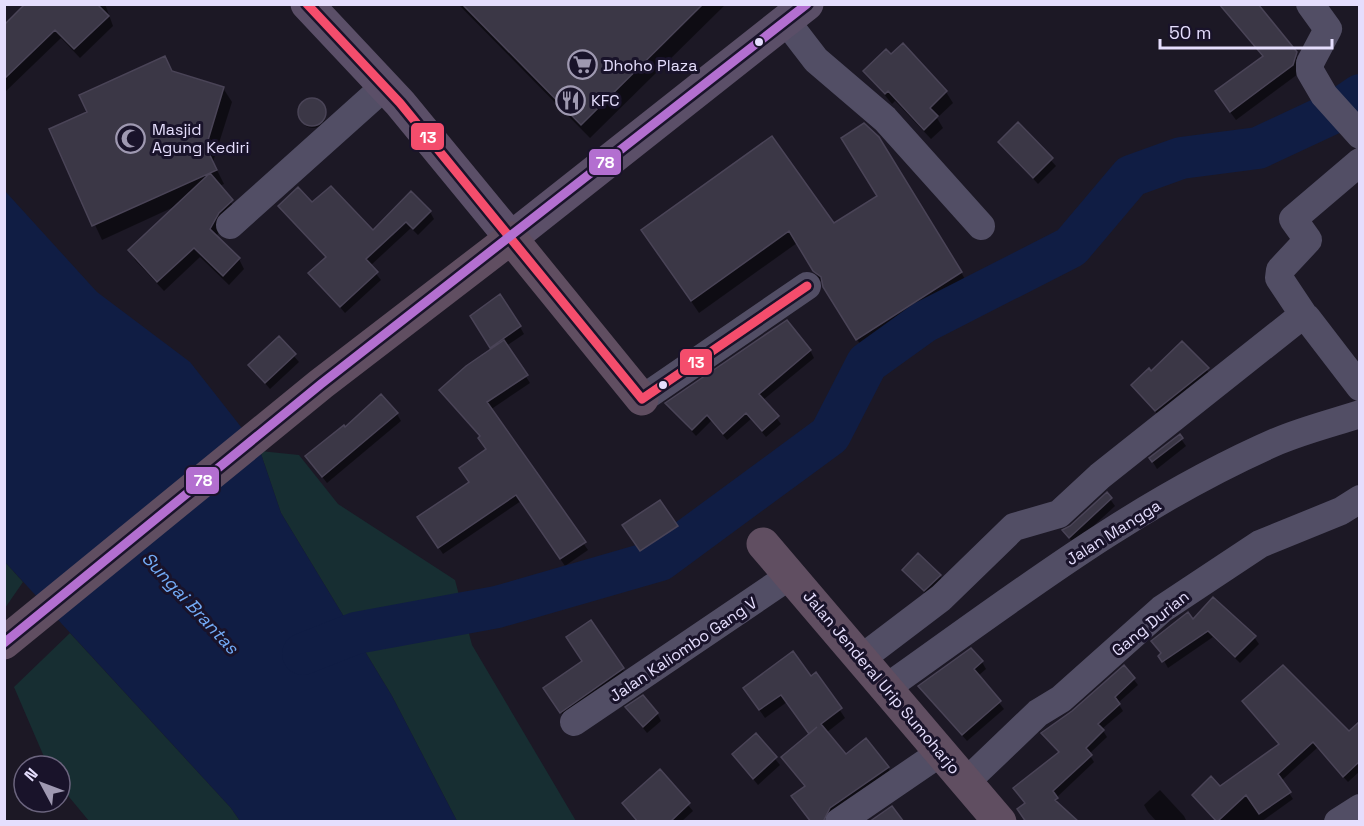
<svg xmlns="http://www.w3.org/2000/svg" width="1364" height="826" viewBox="0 0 1364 826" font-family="'Space Grotesk',sans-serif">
<rect width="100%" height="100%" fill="#1c1825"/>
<path fill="#172e32" d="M260,451L299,455L338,504L455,580L472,645L576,821H457L392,696L281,513Z
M5,562L23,582L5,608Z
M70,633L231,808L240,821H89L60,786V766H48L14,687Z"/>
<path fill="#101d44" d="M5,191L97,292L190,362L260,451L281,513L392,696L457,821H240L231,808L5,562Z"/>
<path fill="#0007" d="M27,4H105L113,26L80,58L61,38L4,93V27Z
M458,4H726L590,138Z
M1219,4H1255L1301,63L1298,74L1236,120L1222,101L1263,57Z
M903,45L946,92L953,103L937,118L943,128L931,139L895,101L892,104L865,71L890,56Z
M165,58L173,73L223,88L232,102L213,162L224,184L219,186L237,211L224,223L216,237L239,259L244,269L229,285L200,257L164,291L135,260L130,250L176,206L102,240L51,130L89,113Z
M300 115a13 13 0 1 1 26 0a13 13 0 1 1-26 0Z
M1018,124L1056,166L1038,184L1000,142Z
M879,196L961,272L968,285L865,352L797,243L699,313L643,230L834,225Z
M312,205L373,232L430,212L434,219L418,235L411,228L370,266L381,280L345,313L310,273L326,258L280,206Z
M472,316L520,327L524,334L506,346L530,383L490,410L588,550L565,566L521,501L443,554L423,524L470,483L488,450L481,438L441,390L493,349Z
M279,339L299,362L270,389L250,366Z
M1182,343L1212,376L1160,417L1133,386L1151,373Z
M810,350L814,358L763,400L781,424L766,437L751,419L727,440L711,421L696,436L667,404Z
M397,414L401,421L327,483L307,457L345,429Z
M1179,436L1186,446L1157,469L1151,459Z
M1110,499L1115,506L1074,544L1064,531Z
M676,527L680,534L645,557L629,532Z
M904,570L940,576L944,583L928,597Z
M1192,621L1254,637L1259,644L1240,663L1213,637L1168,668L1157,648Z
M591,622L627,676L566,719L549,695L583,662Z
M982,662L986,669L978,676L1004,709L967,741L920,686Z
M1124,667L1138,685L1118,703L1123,711L1102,729L1107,737L1089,754L1094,762L1056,798L1059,806L1026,804L1060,753L1047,739Z
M816,674L845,718L826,733L845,756L888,767L892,776L831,822H811L805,787L783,758L810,735L787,702L765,718L750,697Z
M1244,702L1349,733L1360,724V771L1348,782L1317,748L1281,781L1293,799L1261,822H1216L1194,795L1220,788L1280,745Z
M627,708L657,713L661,721L647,733Z
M756,735L780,765L758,785L734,755Z
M660,771L693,811L681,822H637L624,804Z
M1160,790L1184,816L1187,822H1157L1148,812L1144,805Z"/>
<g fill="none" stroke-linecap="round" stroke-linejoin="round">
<path stroke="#101d44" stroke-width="42" d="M303,654L356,633L497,607L660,560L830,435L867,363L924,322L1071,247L1131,176L1181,158L1258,148L1335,112L1360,95"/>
</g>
<path fill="#3b3746" stroke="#4a4457" stroke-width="1.5" d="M25,4H97L109,16L74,49L55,30L4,79V25Z
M462,4H703L581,125Z
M1219,4H1258L1297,52L1293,65L1230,112L1215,91L1263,56Z
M903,43L947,91L930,108L938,116L924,130L888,91L885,94L863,71L886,49L891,54Z
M165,56L172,71L224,87L206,147L217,170L92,226L49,129L87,112L79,95Z
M298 112a14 14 0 1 1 28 0a14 14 0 1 1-28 0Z
M1018,122L1053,158L1033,178L998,142Z
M864,123L879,137L962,272L856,340L823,287L821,277L813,271L789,231L691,301L641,230L772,136L834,223L877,196L841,138Z
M210,173L233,200L219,213L210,229L240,258L223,276L194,248L157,282L128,250Z
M331,186L373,230L411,191L431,211L413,229L406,222L366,259L378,272L340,307L308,273L326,257L278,206L298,187L312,202Z
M500,294L521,326L490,348L470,316Z
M787,320L811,350L759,394L779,416L762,431L746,413L723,434L707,415L692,430L665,403Z
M279,336L296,354L265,383L248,365Z
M504,340L528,375L487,402L586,542L560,559L516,495L438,548L417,517L469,482L459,468L486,449L478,438L480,436L439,390L466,366Z
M1182,341L1209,368L1155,411L1131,385L1149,368L1151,371Z
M381,394L398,413L322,477L305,456L344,425L345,427Z
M1180,434L1183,438L1152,462L1149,458Z
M1107,492L1112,498L1069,538L1062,530L1070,526Z
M660,500L678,526L640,551L622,525Z
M918,553L941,575L924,591L902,570Z
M1213,597L1256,636L1235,657L1208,631L1162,662L1158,656L1161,653L1151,641L1188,612L1193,619Z
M591,620L624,668L560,713L543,688L582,661L566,637Z
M971,648L983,661L974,669L1001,701L962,735L918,686Z
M793,651L811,676L816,672L842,708L821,724L846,754L866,738L889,767L830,808L823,822H811L791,796L805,786L781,757L817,727L809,734L781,695L759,710L743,688Z
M1124,665L1135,678L1115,697L1120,704L1098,724L1104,730L1086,748L1092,755L1053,791L1058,798L1055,800L1079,822H1026L1017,809L1025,803L1013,788L1059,752L1041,733L1072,711Z
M1283,665L1349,731L1359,722V762L1343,777L1313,742L1278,774L1291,792L1259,814L1246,795L1217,822L1192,795L1211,776L1220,786L1279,744L1242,701Z
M643,695L658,713L643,727L625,707Z
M756,733L777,757L753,779L732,754Z
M660,769L690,803L670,822H638L622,803Z
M892,806L904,822H869Z"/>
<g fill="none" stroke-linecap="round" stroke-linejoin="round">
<path stroke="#524e65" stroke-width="28" d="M1310,4L1328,29L1310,63V71L1324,95L1360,135
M786,21L816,60L885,119L981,226
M230,225L384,87
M1305,317L1279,278L1280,270L1308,240L1293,219L1360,162
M642,399L807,286
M862,658L941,598L1014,527L1059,514L1100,476L1299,318H1307L1360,387
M886,688C1012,599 1135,503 1278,441C1304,430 1332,423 1360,414
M574,722L791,575
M966,782L1038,713L1061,699L1162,609L1260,544L1341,511L1360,499
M839,822L940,753
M1338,822L1360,808"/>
<path stroke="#5b4f68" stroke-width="33" d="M307,4L400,103L511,238L807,4"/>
<path stroke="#604e61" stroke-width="33" d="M763,544L1000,822
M4,643L321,384L511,238L642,399"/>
<defs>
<path id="bus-1" d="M307,4L400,103L642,399L807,286"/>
<path id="bus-2" d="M4,643L321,384L807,4"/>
</defs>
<use href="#bus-1" stroke="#19132a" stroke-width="14"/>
<use href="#bus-2" stroke="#19132a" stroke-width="14"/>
<use href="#bus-1" stroke="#f44d6c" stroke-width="9"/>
<use href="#bus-2" stroke="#b36fd0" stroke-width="9"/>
</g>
<defs>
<symbol id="supermarket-ring" viewBox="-11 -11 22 22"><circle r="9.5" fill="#19132a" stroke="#9f99b1" stroke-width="1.5"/><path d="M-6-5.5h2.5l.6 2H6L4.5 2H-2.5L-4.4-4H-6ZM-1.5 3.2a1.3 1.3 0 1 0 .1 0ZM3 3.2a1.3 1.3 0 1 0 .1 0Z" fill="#9f99b1"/></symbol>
<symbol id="restaurant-ring" viewBox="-11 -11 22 22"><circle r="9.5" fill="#19132a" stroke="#9f99b1" stroke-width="1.5"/><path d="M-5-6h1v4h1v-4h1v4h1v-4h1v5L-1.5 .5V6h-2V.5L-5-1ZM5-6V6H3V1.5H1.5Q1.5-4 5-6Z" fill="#9f99b1"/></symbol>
<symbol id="mosque-ring" viewBox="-11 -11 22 22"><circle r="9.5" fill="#19132a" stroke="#9f99b1" stroke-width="1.5"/><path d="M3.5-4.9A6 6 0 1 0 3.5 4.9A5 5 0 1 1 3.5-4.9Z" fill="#9f99b1"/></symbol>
</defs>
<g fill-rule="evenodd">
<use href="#supermarket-ring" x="566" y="48" width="33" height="33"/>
<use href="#restaurant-ring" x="554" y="84" width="33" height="33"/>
<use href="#mosque-ring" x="114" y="122" width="33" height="33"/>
</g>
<g fill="#e5defd" stroke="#19132a" stroke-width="2">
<circle cx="759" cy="42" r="5"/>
<circle cx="663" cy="385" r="5"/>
</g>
<g text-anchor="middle" stroke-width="6" stroke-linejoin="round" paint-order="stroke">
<g font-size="16" fill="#e5defd" stroke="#19132a" text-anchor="start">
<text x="603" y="71">Dhoho Plaza</text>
<text x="591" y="106">KFC</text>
<text x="152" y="135">Masjid<tspan x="152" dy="18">Agung Kediri</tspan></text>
</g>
<g font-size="16" fill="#e5defd" stroke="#19132a">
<text transform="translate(1113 532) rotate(-32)" y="6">Jalan Mangga</text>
<text transform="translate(1150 623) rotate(-39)" y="6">Gang Durian</text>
<text transform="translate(683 649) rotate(-34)" y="6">Jalan Kaliombo Gang V</text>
<text transform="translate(882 682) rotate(50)" y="6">Jalan Jenderal Urip Sumoharjo</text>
</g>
<g font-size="18" font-style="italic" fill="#73abf6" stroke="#19132a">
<text transform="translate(190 603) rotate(47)" y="6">Sungai Brantas</text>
</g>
</g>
<g stroke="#19132a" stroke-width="2">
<rect x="410" y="122" width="35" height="29" rx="6" fill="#f44d6c"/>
<rect x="588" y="148" width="34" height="28" rx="6" fill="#b36fd0"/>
<rect x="679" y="348" width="34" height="28" rx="6" fill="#f44d6c"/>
<rect x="185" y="466" width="35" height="29" rx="6" fill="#b36fd0"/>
</g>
<g font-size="16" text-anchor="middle" font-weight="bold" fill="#fff">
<text x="428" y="143">13</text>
<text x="605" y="168">78</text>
<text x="696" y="368">13</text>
<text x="203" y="486">78</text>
</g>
<rect width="1364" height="826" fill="none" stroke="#e5defd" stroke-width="12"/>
<g transform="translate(42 784) rotate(311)"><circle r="28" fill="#19132a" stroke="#6b647e" stroke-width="1.5"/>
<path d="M0-4.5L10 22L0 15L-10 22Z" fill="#9f99b1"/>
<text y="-9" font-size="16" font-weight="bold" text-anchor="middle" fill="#e5defd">N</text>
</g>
<path d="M1160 39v9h172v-9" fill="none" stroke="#e5defd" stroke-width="3"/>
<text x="1169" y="39" font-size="18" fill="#e5defd" stroke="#19132a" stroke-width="4.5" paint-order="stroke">50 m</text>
</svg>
